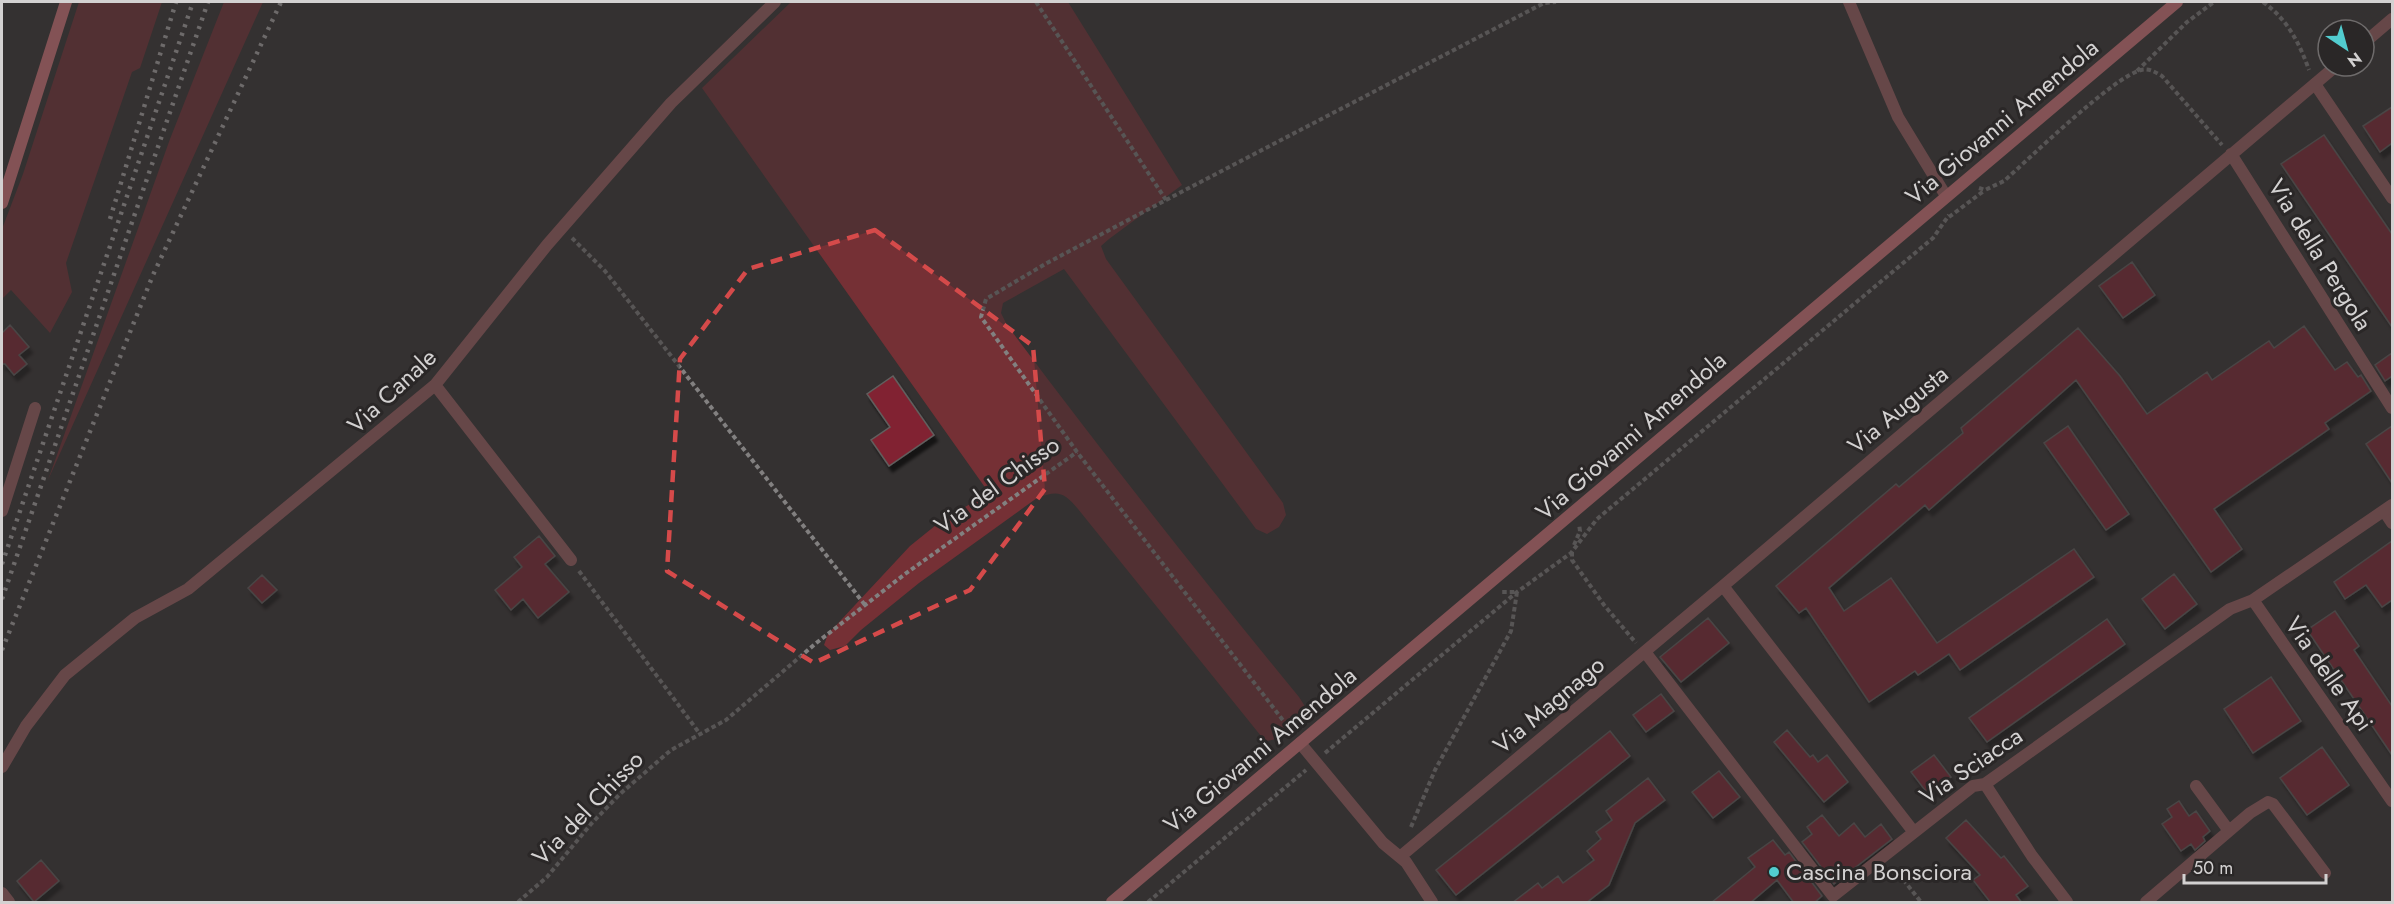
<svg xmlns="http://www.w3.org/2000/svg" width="2394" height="904" viewBox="0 0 2394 904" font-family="Jost,sans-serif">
<defs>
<filter id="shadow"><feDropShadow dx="3.5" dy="6" stdDeviation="1.5" flood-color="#0009"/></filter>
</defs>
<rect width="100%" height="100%" fill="#343131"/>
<path fill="#753035" d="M79,2H162L140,68L132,72L66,263L72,292L50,333L11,290L2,299V229L23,174Z
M224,2H263L48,480L170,139Z
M791,2H1068L1182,185L1109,239L1101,246L1106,259L1283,503L1286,515L1279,527L1267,534L1256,529L1064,269L1003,303L1001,313L1007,325C1101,451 1199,575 1299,697L1306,708C1301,725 1283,740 1265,741L1078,509C1064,492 1058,490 1037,498L919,583L861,630L845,646L830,650L824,645L828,634L910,546L941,521L989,493L702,88Z"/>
<path fill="#812430" stroke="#625e5e" stroke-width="1.5" filter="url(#shadow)" d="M2392,107V143L2380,152L2363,126Z
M2324,135L2392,234V327L2281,164Z
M2132,262L2155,295L2123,318L2099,286Z
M10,325L29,347L19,355L27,364L14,375L5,364H2V333Z
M2304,326L2335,370L2347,362L2358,377L2361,375L2371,391L2325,423L2329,429L2214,509L2242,549L2211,572L2076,380L1929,510L1925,505L1829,588L1844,611L1891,578L1937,643L2074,549L2094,577L1960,670L1949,654L1918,675L1915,671L1869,702L1806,608L1799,613L1776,586L1896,484L1899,487L1963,433L1961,428L2078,328L2120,376L2147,414L2207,372L2212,380L2269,341L2274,348Z
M2392,353V376L2385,381L2375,365Z
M893,376L934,435L889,466L871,440L890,427L867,394Z
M2068,426L2129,514L2106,530L2044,443Z
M2392,426V483L2366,444Z
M539,536L555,556L545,564L569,592L538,618L523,599L511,610L495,590L522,567L514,557Z
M2392,541V600L2382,607L2366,585L2345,599L2334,582Z
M2174,574L2197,604L2165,629L2142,599Z
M262,575L277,590L262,603L248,588Z
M2335,611L2359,646L2354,650L2392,706V755L2307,630Z
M1708,618L1729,643L1681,682L1660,657Z
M2107,619L2125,644L1987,742L1969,718Z
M2271,677L2301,721L2253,753L2224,709Z
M1661,694L1674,711L1646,732L1633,715Z
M1787,730L1810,757L1813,755L1818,762L1827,755L1848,782L1824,802L1774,742Z
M1610,731L1630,756L1456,895L1436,870Z
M2322,747L2349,785L2307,815L2280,778Z
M1934,755L1951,777L1928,794L1911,772Z
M1719,771L1740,797L1713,818L1692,792Z
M1648,778L1665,800L1635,823L1609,885L1586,903H1512L1538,883L1542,888L1558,876L1563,883L1594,860L1587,851L1601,839L1596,832L1612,820L1606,811Z
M2179,801L2189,816L2196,811L2210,831L2203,837L2205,841L2195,850L2191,844L2181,851L2162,824L2172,817L2167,809Z
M1822,815L1839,836L1854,823L1865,837L1881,824L1892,839L1834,884L1802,842L1812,834L1807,827Z
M1966,820L2001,858L2004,856L2028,886L2016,895L2022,903H1991L1973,880L1980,875L1946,838Z
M1773,840L1785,855L1789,852L1822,896L1814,903H1794L1777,880L1750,903H1711L1755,867L1748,858Z
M41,860L59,881L34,902L17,881Z"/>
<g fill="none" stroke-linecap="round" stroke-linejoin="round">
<path stroke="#828080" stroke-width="4" stroke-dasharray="4.5 3" stroke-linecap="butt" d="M1036,2L1166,200L1047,263L986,299L981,317L1077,452L1292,732
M2263,2C2287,19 2299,42 2309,70
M2137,71L2187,22L2214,2
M1979,188L1985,190L2004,181C2030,158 2113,77 2141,70C2149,68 2155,72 2162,76L2222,145
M1166,200L1544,3L1556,2
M1949,217L1985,190
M572,238L605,271L865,605
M1574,545L1580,531L1579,524
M1572,552V560L1604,605L1636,643
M579,571L700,734
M1325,753L1517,592L1571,553L1597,519L1933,238L1949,215
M1411,827L1435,770L1511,631L1517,592H1502
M1894,868L1921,902
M518,902L547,877L591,824L620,794L671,750L726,720L815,644L905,574L1077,452
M1148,902L1306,770"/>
<path stroke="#a36265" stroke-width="12" d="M2315,84L2392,198
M2,511L35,408
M2384,511L2392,523
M2196,786L2229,831
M2146,902L2250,813L2268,802L2273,804L2325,873"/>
<path stroke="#a36265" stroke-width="12" d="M1849,2L1898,117L1946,196
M2364,43L2392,19
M2231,154L2392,408
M435,385L571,560
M2253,600L2392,801
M1645,652L1833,896L1973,786L1985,784L2230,609L2253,600L2392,505
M1300,743L1383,843L1406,862L1432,902
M2,767L26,726L65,675L135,618L188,589L435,385L547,245L671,103L775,2
M1985,784L2032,856L2067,902
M1913,831L1723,586L2336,66
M1401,856L1723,586
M2,893L9,902"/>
<path stroke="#e27b80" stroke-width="12" d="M2,203L66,2
M1112,902L2177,2"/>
<path stroke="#b1afaf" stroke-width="4.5" stroke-dasharray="3 6" stroke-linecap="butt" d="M110,219L176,2
M2,564L193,2
M2,599L208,2
M2,650L153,275L281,2"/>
</g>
<path d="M0 0H2394V904H0ZM875,230L1033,346L1045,489L970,590L814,663L667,571L680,359L748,269Z" fill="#343131" fill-opacity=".55" fill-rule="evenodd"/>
<path fill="none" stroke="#d54a4a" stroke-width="4.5" stroke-dasharray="12 8" stroke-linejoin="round" d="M875,230L1033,346L1045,489L970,590L814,663L667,571L680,359L748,269Z"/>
<circle fill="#52cdd0" stroke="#2a2727" stroke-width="2" cx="1774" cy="872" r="6"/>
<g text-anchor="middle" stroke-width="6" stroke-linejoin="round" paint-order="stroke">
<g font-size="24" fill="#d3d1d1" stroke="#2a2727">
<text transform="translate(2002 122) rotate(-40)" y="8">Via Giovanni Amendola</text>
<text transform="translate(2320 255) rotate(58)" y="8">Via della Pergola</text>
<text transform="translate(392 391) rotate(-43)" y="8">Via Canale</text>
<text transform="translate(1898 410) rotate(-40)" y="8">Via Augusta</text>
<text transform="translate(1631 436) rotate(-41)" y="8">Via Giovanni Amendola</text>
<text transform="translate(997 485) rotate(-36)" y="8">Via del Chisso</text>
<text transform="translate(2329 674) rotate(55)" y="8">Via delle Api</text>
<text transform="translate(1549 705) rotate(-40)" y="8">Via Magnago</text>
<text transform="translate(1260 750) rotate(-40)" y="8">Via Giovanni Amendola</text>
<text transform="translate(1971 766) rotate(-34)" y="8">Via Sciacca</text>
<text transform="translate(588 808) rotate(-46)" y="8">Via del Chisso</text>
</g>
<g font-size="24" fill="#d3d1d1" stroke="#2a2727" text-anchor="start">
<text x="1786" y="880">Cascina Bonsciora</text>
</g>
</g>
<rect width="2394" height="904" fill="none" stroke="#d3d1d1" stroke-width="6"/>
<g transform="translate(2346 48) rotate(144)"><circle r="28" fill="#2a2727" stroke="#6e6b6b" stroke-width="1.5"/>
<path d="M0-4.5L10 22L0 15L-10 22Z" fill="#52cdd0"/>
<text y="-9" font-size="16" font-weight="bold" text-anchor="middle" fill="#d3d1d1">N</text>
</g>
<path d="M2184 874v9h142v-9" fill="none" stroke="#d3d1d1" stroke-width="3"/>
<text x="2193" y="874" font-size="18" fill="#d3d1d1" stroke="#2a2727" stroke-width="4.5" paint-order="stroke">50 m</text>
</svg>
